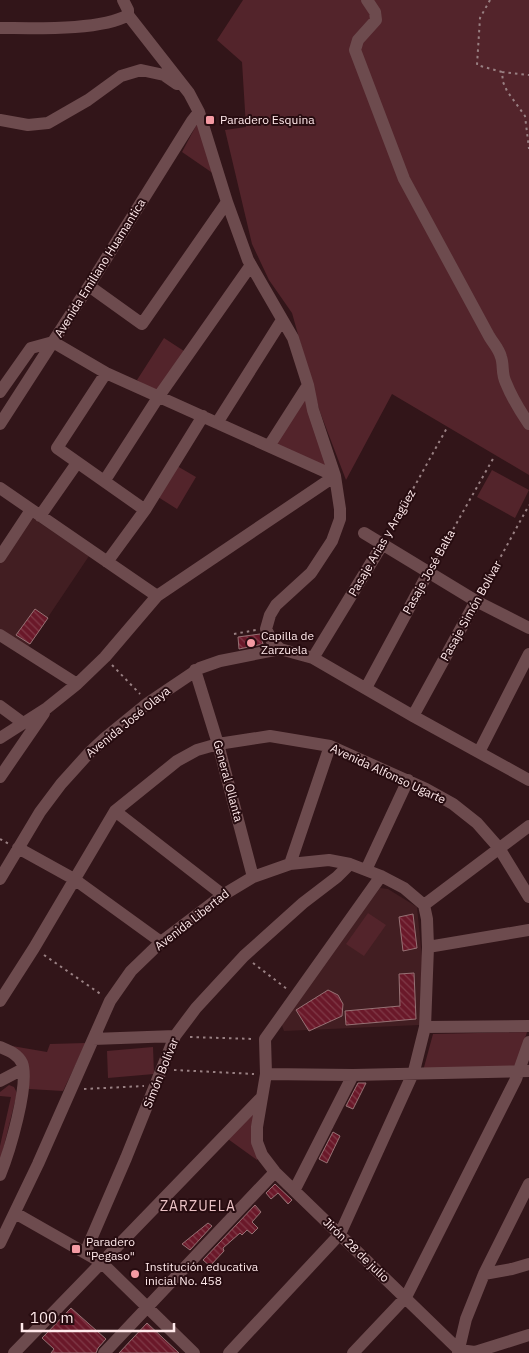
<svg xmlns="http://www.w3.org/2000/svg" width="529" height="1353" viewBox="0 0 529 1353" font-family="'IBM Plex Sans',sans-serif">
<defs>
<pattern id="building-back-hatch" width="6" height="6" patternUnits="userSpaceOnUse" patternTransform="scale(1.25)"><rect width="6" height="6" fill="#6a1829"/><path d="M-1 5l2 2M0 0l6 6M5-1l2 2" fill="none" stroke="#803a48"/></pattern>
</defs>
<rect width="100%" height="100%" fill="#321519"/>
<path fill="#421e22" d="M31,517L89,556L28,647L0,629V563Z
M380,888L388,889L417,907L422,958L419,1025L284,1031L281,1023Z"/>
<path fill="#53242b" d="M243,0H529V475L392,394L346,480L320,412L292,313L269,280L252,244L225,130L246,127L242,62L217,40Z
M198,122L214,174L182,152Z
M164,338L187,353L159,396L137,380Z
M308,385L335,476L269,446Z
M177,466L196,477L177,509L158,497Z
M492,470L529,490L515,518L477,497Z
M368,913L386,925L364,956L346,944Z
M527,1032L516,1068L423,1071L433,1034Z
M86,1043L63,1091L29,1089L12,1046L47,1052L50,1044Z
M153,1047L154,1074L108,1078L107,1051Z
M9,1085L14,1087L17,1093L0,1162V1146L11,1097L0,1096V1092Z
M256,1095L259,1156L257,1160L221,1134Z"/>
<path fill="url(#building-back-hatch)" stroke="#967174" d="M35,609L48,618L30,644L16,635Z
M260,634L263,644L239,649L238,637Z
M413,914L417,948L403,951L399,917Z
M414,973L416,1019L346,1025L345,1011L400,1006L399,974Z
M328,990L338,995L343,1004L342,1016L309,1031L296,1010Z
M358,1083H366L353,1109L346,1106Z
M333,1132L340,1136L327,1163L319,1159Z
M275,1184L292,1200L288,1204L278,1193L271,1199L266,1193Z
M255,1205L261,1212L252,1222L258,1228L252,1234L247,1230L242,1235L240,1233L223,1248L224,1251L210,1266L203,1260Z
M208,1223L212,1226L190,1250L182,1244Z
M71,1308L106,1339L98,1348L96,1353H51L54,1349L42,1338Z
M147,1323L179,1353H119Z"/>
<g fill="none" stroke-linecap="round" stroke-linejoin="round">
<path stroke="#998083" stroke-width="2" stroke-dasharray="2.5 4" stroke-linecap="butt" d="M490,0L480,18L477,65L502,72L503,82L507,91L525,116L529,149
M502,72L529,75
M388,534L448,426
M434,563L494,457
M482,591L529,505
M234,634L256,630
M112,665L140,694
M0,839L9,844
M44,955L102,995
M253,963L287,989
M190,1037L255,1039
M174,1070L254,1074
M84,1089L144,1086"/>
<path stroke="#6d4b4e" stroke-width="12" d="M123,0L128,10V15L189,93L199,112L227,202L248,260L293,338L308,385L313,410L335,476L340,509V519L332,541L311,573L276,605L270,615L266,629L272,641L280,649
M367,0L375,12L376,20L358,40L355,50L404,179L489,336C493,343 499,349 501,357C504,365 501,373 506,383C512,398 520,411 529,424
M0,28C32,28 101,31 128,15
M0,120L28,125L48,123L88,100L121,76L141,70L164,75L177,84
M89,286L142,324L227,202
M106,373L57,448L145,510
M0,392L31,348L53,342L106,373L335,476
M217,423L282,320
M0,424L89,286L192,121L199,112
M269,446L308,385
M105,480L159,396L251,265
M0,488L157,596
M40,516L77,463
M364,533L476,601L529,628
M0,557L31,510
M107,562L145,510L203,416
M0,635L77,684
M313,658L382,545
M195,670L218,744L253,877
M366,688L428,573
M0,706L23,723
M413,716L476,601
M0,738L47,708L77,684L105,657L157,596L335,476
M479,752L529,654
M0,777L44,713
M115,811L223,895
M18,848L74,879L161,942
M290,864L330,746
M366,870L408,780
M381,876L265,1039L266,1074L257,1127V1142L262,1155L275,1172L459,1350L475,1352L529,1335
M0,879L40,812L61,784L89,753L105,738L148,703L200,668L220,661L280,649L313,658L413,716L529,780
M424,905L529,826
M428,947L529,930
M0,1001L34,948L115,811L177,761L197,750L218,744L270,736L330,746L426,789L453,804L477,823L499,848L529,897
M425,1027L529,1026
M93,1039L175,1036
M0,1047C9,1051 18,1054 22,1063C30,1084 9,1153 0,1175
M266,1074L353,1075L529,1071
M0,1081L23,1069
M295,1189L353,1075
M15,1213L101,1262L194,1353
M0,1243L38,1164L110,1001L131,971L161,942L223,895L253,877L290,864L329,860L350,864L381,876L404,888L424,905L427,919L428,947L425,1027L414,1071L340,1234L229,1353
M85,1253L126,1158L175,1036L196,1008L244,956L303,903L337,877L350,864
M484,1274L512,1269L529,1264
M14,1353L262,1097
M104,1353L275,1172
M353,1353L406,1297L516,1079L529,1042
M458,1353L466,1319L484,1274L529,1184"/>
</g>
<g fill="#f49aa3" stroke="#270c10" stroke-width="2">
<rect x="205" y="115" width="10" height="10" rx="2.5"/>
<circle cx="251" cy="643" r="5"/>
<rect x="71" y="1244" width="10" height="10" rx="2.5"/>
<circle cx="135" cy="1274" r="5"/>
</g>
<g text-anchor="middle" stroke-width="4" stroke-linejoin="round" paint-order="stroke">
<g font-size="12" fill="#ffe9eb" stroke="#270c10" text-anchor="start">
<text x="220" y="124">Paradero Esquina</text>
<text x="261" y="640">Capilla de<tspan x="261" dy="14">Zarzuela</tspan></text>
<text x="86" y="1246">Paradero<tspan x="86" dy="14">"Pegaso"</tspan></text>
<text x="145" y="1271">Institución educativa<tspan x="145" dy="14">inicial No. 458</tspan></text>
</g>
<g font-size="12" fill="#ffe9eb" stroke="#270c10">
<text transform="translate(100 268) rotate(-58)" y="4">Avenida Emiliano Huamantica</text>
<text transform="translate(382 543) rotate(-60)" y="4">Pasaje Arias y Aragüez</text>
<text transform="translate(429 572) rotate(-61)" y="4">Pasaje José Balta</text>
<text transform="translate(471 611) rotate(-61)" y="4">Pasaje Simón Bolívar</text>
<text transform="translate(128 722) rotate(-39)" y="4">Avenida José Olaya</text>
<text transform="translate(388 774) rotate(25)" y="4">Avenida Alfonso Ugarte</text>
<text transform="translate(228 781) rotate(75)" y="4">General Ollanta</text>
<text transform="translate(192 920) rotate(-38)" y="4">Avenida Libertad</text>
<text transform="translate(161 1073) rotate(-68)" y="4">Simón Bolívar</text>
<text transform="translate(356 1250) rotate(44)" y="4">Jirón 28 de julio</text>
</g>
<g font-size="14" letter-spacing="1" fill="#ebc2c5" stroke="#270c10">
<text x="198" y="1211">ZARZUELA</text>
</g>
</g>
<path d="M22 1323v8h152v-8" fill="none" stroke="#ffe9eb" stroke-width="2.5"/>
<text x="30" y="1323" font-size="15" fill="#ffe9eb" stroke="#270c10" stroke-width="4" paint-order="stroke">100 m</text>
</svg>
